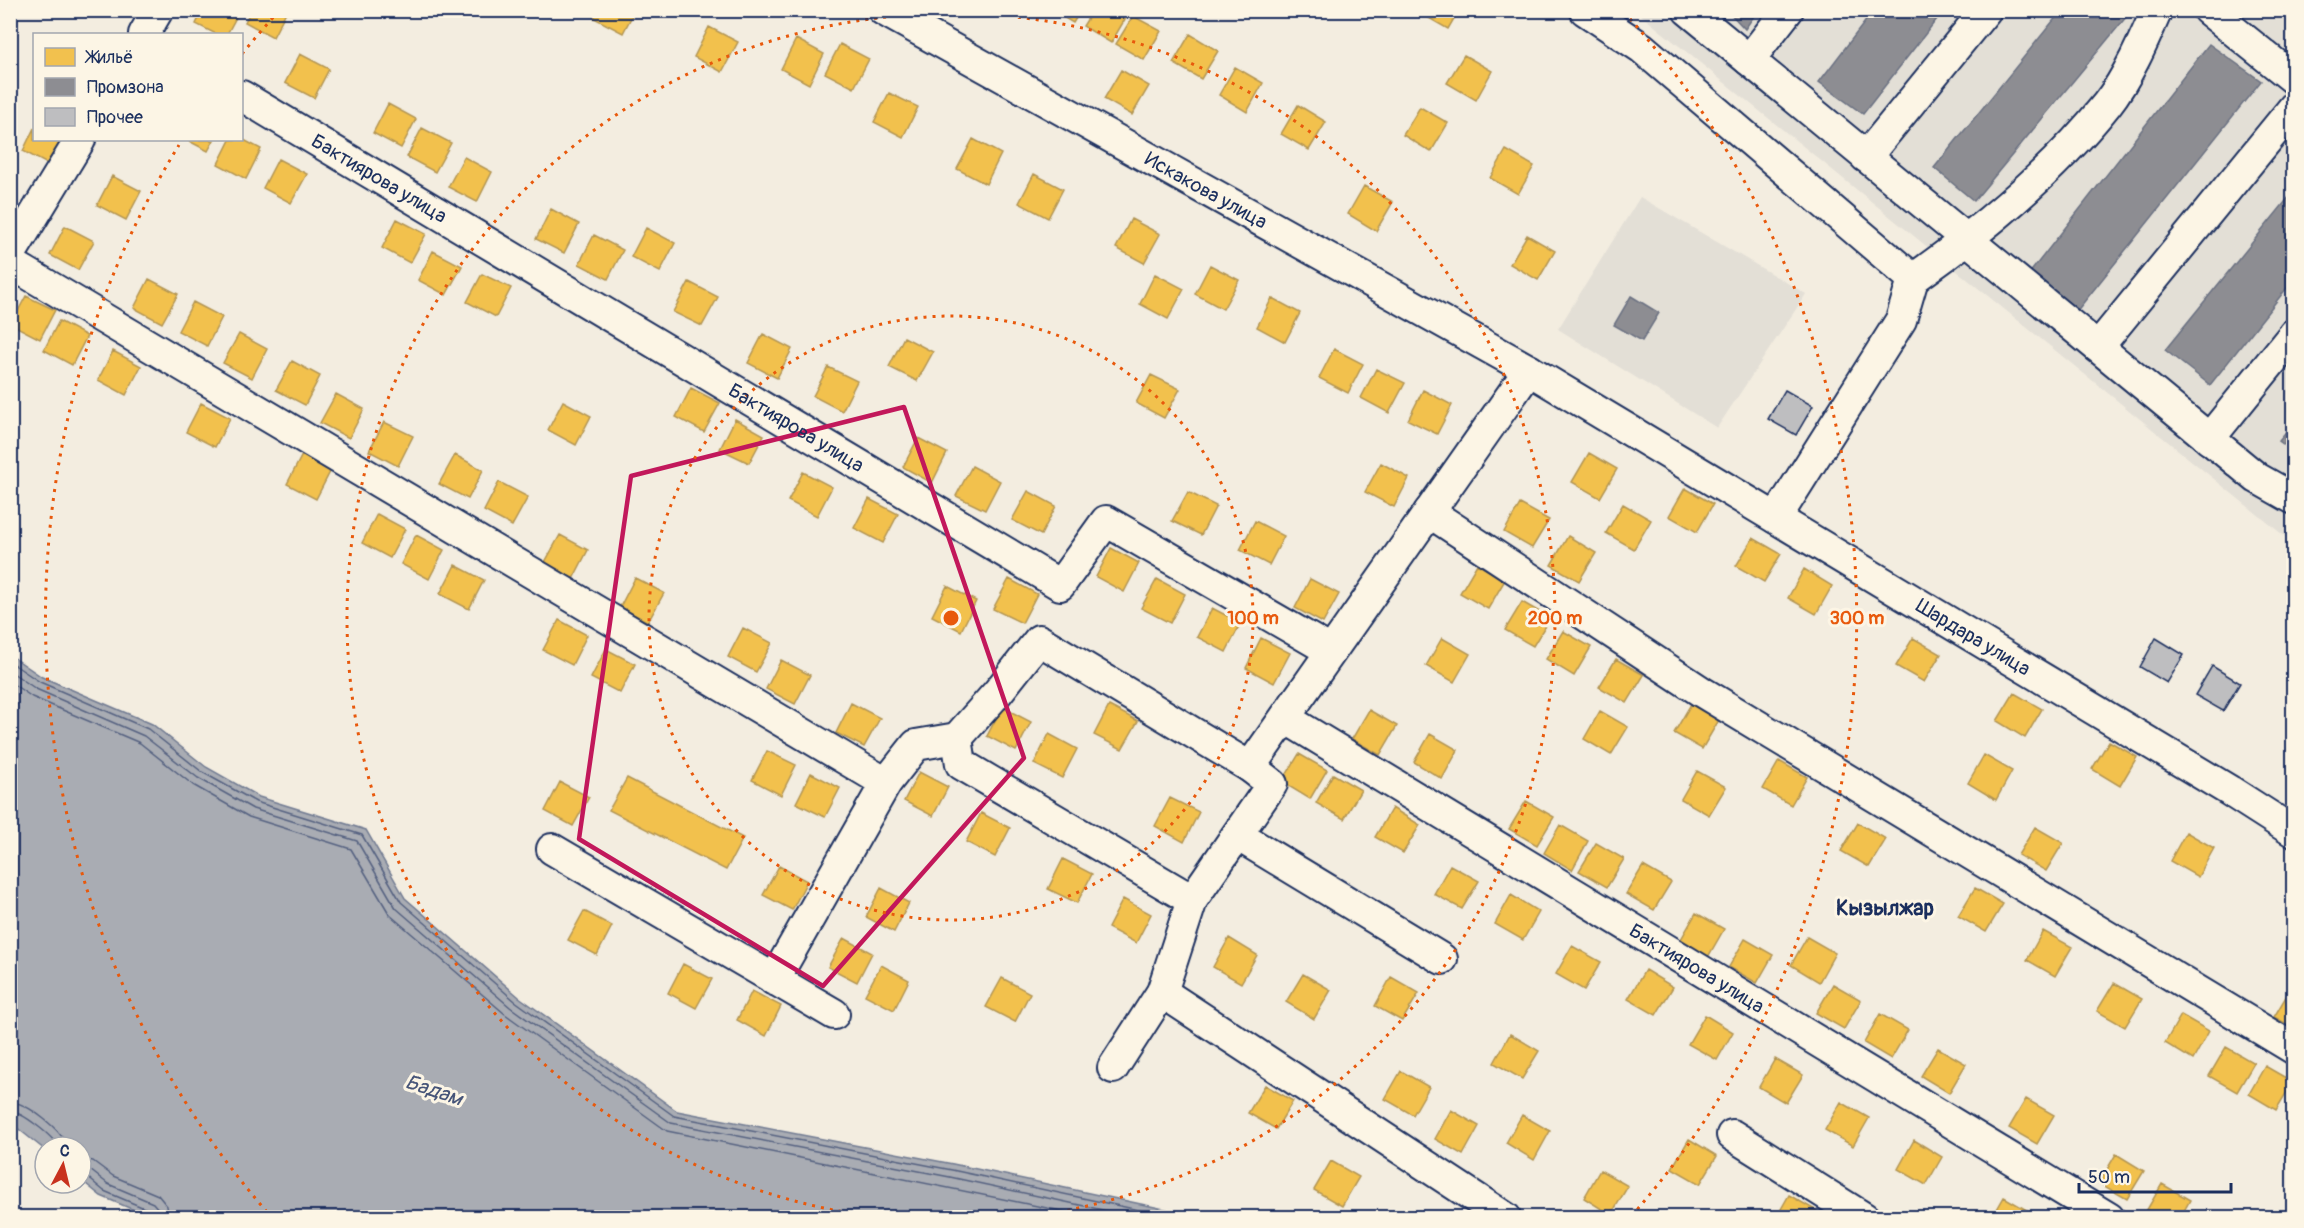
<svg xmlns="http://www.w3.org/2000/svg" width="2304" height="1228" viewBox="0 0 2304 1228" font-family="Pangolin,sans-serif">
<rect width="100%" height="100%" fill="#f3ede0"/>
<filter id="ink" filterUnits="userSpaceOnUse"><feTurbulence type="fractalNoise" baseFrequency=".0167" numOctaves="2"/><feDisplacementMap in="SourceGraphic" scale="12" xChannelSelector="R" yChannelSelector="G"/><feConvolveMatrix kernelMatrix="1 2 1 2 8 2 1 2 1" color-interpolation-filters="sRGB"/></filter>
<g filter="url(#ink)">
<path fill="#e3dfd6" d="M1636,11H2293V543Z
M1640,197L1806,294L1717,428L1558,329Z"/>
<path fill="#a9acb3" stroke="#707a91" stroke-width="1.5" d="M10,655L42,677L152,724L206,767L259,797L366,830L405,898L519,997L677,1111L953,1164L1183,1213L1188,1217L153,1218L101,1196L81,1180V1147H45V1150L11,1123Z"/>
<path fill="#f2c14e" stroke="#b29553" stroke-width="1.5" d="M203,10H240L227,34H216L196,24Z
M251,10H287L273,37L245,22Z
M598,10H635L623,33L594,18Z
M1051,10H1081L1073,23Z
M1093,10H1121L1128,14L1111,43L1083,26Z
M1421,10H1459L1448,29L1420,13Z
M1133,16L1161,31L1144,60L1116,44Z
M709,27L738,42L722,72L694,57Z
M1190,34L1218,51L1201,79L1173,63Z
M796,39L824,54L809,84L781,69Z
M840,44L869,59L854,88L825,73Z
M300,54L329,69L314,98L285,83Z
M1464,55L1492,71L1476,100L1447,83Z
M1235,67L1263,83L1247,112L1219,95Z
M1121,70L1149,86L1132,115L1104,99Z
M889,93L918,107L903,137L874,122Z
M388,104L416,119L401,148L373,133Z
M1298,105L1326,122L1309,150L1281,134Z
M1420,107L1448,123L1431,152L1403,135Z
M34,128V140H65L51,166L23,151Z
M422,128L451,143L435,172L407,157Z
M242,139L261,149L246,179L218,164L230,140Z
M973,139L1001,154L986,184L957,169Z
M187,140H214L208,151Z
M1506,150L1534,166L1518,194L1490,178Z
M464,157L492,172L477,202L448,187Z
M278,159L307,174L291,203L263,188Z
M1034,174L1063,189L1048,218L1019,203Z
M112,176L141,191L126,220L97,205Z
M1364,186L1393,202L1376,231L1348,214Z
M551,209L579,224L564,253L536,239Z
M397,219L426,234L410,263L382,248Z
M1131,219L1160,234L1144,263L1116,248Z
M65,226L94,241L78,270L50,255Z
M646,228L675,243L660,272L631,257Z
M594,235L623,250L608,279L579,264Z
M1527,235L1555,251L1538,280L1510,264Z
M433,251L462,266L446,295L418,280Z
M1210,265L1239,280L1223,309L1195,294Z
M482,274L511,288L496,317L467,302Z
M1155,274L1184,289L1168,319L1140,304Z
M149,279L178,294L162,323L134,308Z
M689,282L718,297L702,326L673,312Z
M26,296L55,310L40,339L11,324Z
M1272,298L1300,313L1285,342L1257,327Z
M193,302L222,317L207,346L178,331Z
M59,321L87,336L72,365L44,350Z
M239,334L267,349L252,378L223,363Z
M763,334L792,349L777,378L748,363Z
M904,337L933,352L917,381L889,367Z
M1334,349L1363,364L1348,393L1319,378Z
M113,351L141,366L126,395L98,380Z
M292,361L320,376L305,405L276,390Z
M828,367L857,381L842,411L813,396Z
M1376,369L1405,383L1389,413L1361,398Z
M1151,375L1180,389L1164,418L1136,403Z
M691,388L720,403L704,432L676,417Z
M1423,390L1452,405L1437,434L1408,420Z
M336,394L364,409L349,438L320,423Z
M563,401L591,416L576,445L548,430Z
M201,403L230,418L215,447L186,432Z
M735,419L764,435L749,463L720,449Z
M384,422L413,436L398,466L369,451Z
M918,438L947,453L932,483L903,467Z
M1589,453L1617,469L1600,498L1572,482Z
M302,455L331,470L316,499L287,484Z
M455,455L483,470L468,499L439,484Z
M1381,463L1409,478L1394,507L1365,492Z
M972,466L1000,481L985,510L956,496Z
M803,472L832,487L817,516L788,501Z
M499,482L528,497L512,526L484,511Z
M1685,488L1713,504L1697,532L1669,516Z
M1028,491L1056,506L1041,535L1012,520Z
M1188,492L1216,506L1201,535L1172,521Z
M869,499L898,514L883,543L854,528Z
M1520,504L1549,520L1532,548L1504,532Z
M1623,504L1651,520L1634,549L1606,533Z
M377,514L405,529L390,558L362,543Z
M1255,521L1284,536L1269,565L1240,550Z
M416,535L444,550L429,579L401,564Z
M560,535L588,550L573,579L544,564Z
M1568,536L1596,553L1579,581L1551,565Z
M1753,538L1781,554L1764,582L1736,566Z
M1111,548L1139,563L1124,592L1096,577Z
M1477,564L1505,580L1488,609L1460,593Z
M455,565L484,580L469,609L440,594Z
M1804,569L1832,586L1816,614L1788,598Z
M635,578L664,593L648,622L620,607Z
M1009,579L1037,594L1022,623L993,609Z
M1157,579L1185,594L1170,623L1141,608Z
M1310,579L1339,594L1323,623L1295,608Z
M947,586L976,601L961,631L932,616Z
M1522,602L1550,618L1533,646L1505,630Z
M1212,608L1241,623L1226,652L1197,637Z
M559,620L587,635L572,665L543,650Z
M743,628L772,643L756,672L728,657Z
M1563,631L1591,647L1574,676L1546,659Z
M1261,638L1290,653L1274,683L1246,668Z
M1442,638L1470,654L1454,682L1426,666Z
M1913,638L1941,654L1924,682L1896,666Z
M606,649L635,664L620,693L591,678Z
M1616,659L1644,675L1627,703L1599,687Z
M781,660L810,675L795,704L766,689Z
M2014,693L2042,709L2025,738L1997,721Z
M851,703L880,718L864,747L836,733Z
M1691,704L1719,720L1702,749L1674,733Z
M1109,706L1138,721L1122,749L1094,735Z
M1002,707L1031,722L1016,751L987,736Z
M1369,710L1397,726L1380,755L1352,739Z
M1600,711L1628,727L1611,755L1584,739Z
M1049,734L1077,749L1062,778L1034,764Z
M1430,734L1458,750L1442,779L1414,762Z
M2109,741L2137,757L2120,786L2092,769Z
M767,751L796,765L781,795L752,780Z
M1299,754L1327,770L1310,799L1282,782Z
M1984,755L2012,771L1996,800L1968,783Z
M1779,761L1807,777L1791,805L1763,789Z
M1697,771L1726,787L1709,815L1681,799Z
M919,772L948,787L933,816L904,801Z
M811,773L840,788L825,817L796,803Z
M1333,774L1361,790L1344,819L1316,803Z
M627,778L743,838L726,870L609,810Z
M560,782L589,797L573,826L545,811Z
M1170,798L1199,812L1184,842L1155,826Z
M1526,801L1554,817L1537,845L1509,829Z
M1392,808L1420,825L1403,853L1375,837Z
M981,813L1010,828L995,857L966,842Z
M1858,823L1886,839L1869,867L1841,851Z
M1560,825L1588,841L1572,870L1544,853Z
M2035,827L2063,843L2046,871L2018,855Z
M2186,832L2214,848L2198,877L2170,861Z
M1596,843L1624,859L1607,887L1579,871Z
M1063,859L1092,874L1077,903L1048,889Z
M1450,865L1479,881L1462,909L1434,894Z
M779,866L807,881L792,910L763,895Z
M1643,866L1671,882L1654,910L1626,894Z
M881,888L909,903L894,932L866,917Z
M1975,888L2003,904L1986,932L1958,916Z
M1511,895L1539,912L1523,940L1495,924Z
M1123,899L1151,914L1136,943L1108,928Z
M584,911L612,926L597,955L568,940Z
M1696,913L1724,929L1708,957L1680,941Z
M2043,931L2072,947L2055,976L2027,960Z
M1807,937L1835,953L1819,982L1791,965Z
M844,938L872,953L857,982L828,967Z
M1229,938L1257,955L1241,983L1213,967Z
M1745,939L1773,955L1757,983L1729,967Z
M1572,946L1601,962L1584,990L1556,974Z
M683,964L712,979L696,1008L668,993Z
M881,965L909,980L894,1010L865,995Z
M1645,970L1673,987L1656,1015L1628,999Z
M1303,974L1331,990L1314,1019L1286,1002Z
M1391,977L1419,993L1402,1021L1375,1006Z
M1002,978L1030,993L1015,1022L986,1007Z
M2114,983L2142,999L2125,1027L2097,1011Z
M1833,984L1861,1000L1844,1029L1816,1013Z
M2291,988L2294,990V1028L2274,1017Z
M752,991L781,1006L766,1036L737,1020Z
M1880,1014L1908,1030L1891,1059L1864,1043Z
M1705,1015L1733,1032L1717,1060L1688,1044Z
M2181,1015L2209,1031L2193,1060L2165,1043Z
M1510,1034L1539,1051L1522,1079L1494,1063Z
M2226,1047L2254,1063L2237,1092L2209,1076Z
M1938,1048L1966,1064L1949,1093L1921,1076Z
M1775,1059L1803,1075L1786,1103L1759,1087Z
M2265,1066L2293,1082L2276,1110L2249,1094Z
M1401,1071L1429,1087L1413,1115L1385,1099Z
M1265,1085L1293,1101L1276,1129L1248,1113Z
M2026,1099L2054,1115L2037,1144L2009,1128Z
M1841,1102L1869,1118L1853,1146L1825,1130Z
M1451,1110L1479,1126L1463,1155L1435,1139Z
M1522,1115L1550,1131L1534,1160L1506,1143Z
M1689,1139L1717,1156L1700,1184L1672,1168Z
M1914,1140L1942,1157L1926,1185L1898,1169Z
M2116,1154L2144,1171L2127,1199L2099,1183Z
M1331,1161L1359,1177L1342,1206L1314,1190Z
M1600,1170L1628,1186L1611,1215L1584,1198Z
M2162,1184L2190,1200L2180,1218H2154L2145,1213Z
M1789,1195L1817,1211L1814,1218H1776Z
M2004,1197L2032,1213L2030,1218H1992Z"/>
<path fill="#8d8d92" stroke="#6b7182" stroke-width="1.5" d="M1727,10H1758L1745,29Z
M1874,10H1944L1863,114L1819,82Z
M2062,10H2132L1974,201L1934,168Z
M2209,44L2261,81L2076,312L2029,274Z
M2294,191V279L2210,385L2165,350Z
M1631,296L1659,313L1642,341L1614,325Z
M2294,423V452L2279,441Z"/>
<g fill="none" stroke-linecap="round" stroke-linejoin="round">
<path stroke="#546180" stroke-width="1.5" d="M10,662L40,682L148,729L202,772L256,802L362,835L401,902L515,1001L674,1116L952,1170L1176,1218
M10,671L36,689L144,736L198,778L253,809L357,841L396,908L510,1007L671,1123L950,1177L1140,1218
M10,682L32,697L140,743L193,785L249,817L351,849L390,915L505,1014L667,1131L1096,1218
M10,1102C27,1102 63,1131 67,1147
M10,1111C22,1112 53,1136 58,1147
M81,1159L93,1161L113,1176L158,1195L167,1206L169,1218
M81,1168L90,1170L108,1184L153,1203L159,1210L160,1218
M81,1175L86,1176L104,1191L149,1210L153,1218"/>
</g>
<path fill="#bebec0" stroke="#1b2f5e" stroke-width="1.5" d="M1785,390L1813,406L1796,435L1768,419Z
M2156,638L2184,655L2167,683L2140,667Z
M2212,666L2240,683L2223,711L2195,695Z"/>
<g fill="none" stroke-linecap="round" stroke-linejoin="round">
<defs>
<g id="minor">
<path id="s1" d="M883,10L1529,370L2230,791L2294,832"/>
<path d="M1585,10L1642,48L1913,279L1901,320L1776,518"/>
<path d="M1688,10L2257,478L2294,499"/>
<path d="M2208,10L2294,79"/>
<path d="M144,34L158,10"/>
<path d="M1749,60L1788,10"/>
<path id="s2" d="M242,96L1060,585L1106,521L1331,651"/>
<path d="M1866,157L1986,10"/>
<path d="M10,255L80,140"/>
<path d="M10,263L886,783"/>
<path d="M1913,279C1984,229 2053,172 2107,104C2127,79 2144,40 2157,10"/>
<path d="M2098,347L2294,107"/>
<path d="M2209,439L2294,334"/>
<path d="M1429,512L1702,692L2294,1049"/>
<path id="s3" d="M1285,718L2109,1218"/>
<path d="M957,738L961,764L1192,900"/>
<path d="M1237,835L1442,959"/>
<path d="M552,849L834,1014"/>
<path d="M774,980L886,783L916,745L957,738L998,692L1039,640L1250,767"/>
<path d="M1162,992L1506,1218"/>
<path d="M1113,1068L1162,992L1192,900L1272,784L1250,767L1529,370"/>
<path d="M1732,1135L1864,1218"/>
</g>
</defs>
<use href="#minor" stroke="#1b2f5e" stroke-width="34"/>
<use href="#minor" stroke="#fcf5e5" stroke-width="30"/>
</g>
</g>
<path fill="none" stroke="#c2185b" stroke-width="4.5" stroke-linejoin="round" d="M904,407L1024,758L823,986L579,839L631,476Z"/>
<g fill="none" stroke="#e8590c" stroke-width="3" stroke-dasharray="3 6">
<circle cx="951" cy="618" r="302"/>
<path d="M877 1217A604 604 0 1 1 1025 1217"/>
<path d="M267 1212A906 906 0 0 1 179 145M242 54A906 906 0 0 1 278 12M1624 12A906 906 0 0 1 1635 1212"/>
</g>
<g text-anchor="middle" stroke-width="6" stroke-linejoin="round" paint-order="stroke">
<g font-size="20" fill="#1b2f5e" stroke="#fcf5e5">
<text dy="7" stroke="none"><textPath href="#s2" startOffset="160">Бактиярова улица</textPath></text>
<text dy="7" stroke="none"><textPath href="#s1" startOffset="370">Искакова улица</textPath></text>
<text dy="7" stroke="none"><textPath href="#s2" startOffset="646">Бактиярова улица</textPath></text>
<text dy="7" stroke="none"><textPath href="#s1" startOffset="1258">Шардара улица</textPath></text>
<text dy="7" stroke="none"><textPath href="#s3" startOffset="482">Бактиярова улица</textPath></text>
</g>
<g font-size="21" font-style="italic" fill="#465478" stroke="#fcf5e5">
<text transform="translate(434 1090) rotate(18)" y="7">Бадам</text>
</g>
<g font-size="22" font-weight="bold" fill="#1b2f5e" stroke="#fcf5e5">
<text x="1885" y="915">Кызылжар</text>
</g>
</g>
<circle cx="951" cy="618" r="9" fill="#e8590c" stroke="#fcf5e5" stroke-width="3"/>
<g font-size="18" text-anchor="middle" font-weight="bold" fill="#e8590c" stroke="#fcf5e5" stroke-width="6" stroke-linejoin="round" paint-order="stroke">
<text x="1253" y="624">100 m</text>
<text x="1555" y="624">200 m</text>
<text x="1857" y="624">300 m</text>
</g>
<rect width="2304" height="1228" fill="none" stroke="#fcf5e5" stroke-width="36"/>
<rect x="18" y="18" width="2268" height="1192" fill="none" stroke="#1b2f5e" stroke-width="2" filter="url(#ink)"/>
<rect x="33" y="33" width="210" height="108" fill="#fcf5e5" stroke="#a2a6af" stroke-width="1.5"/>
<rect x="45" y="48" width="30" height="18" fill="#f2c14e" stroke="#a2a6af" stroke-width="1.5"/>
<text x="87" y="63" font-size="18" fill="#1b2f5e">Жильё</text>
<rect x="45" y="78" width="30" height="18" fill="#8d8d92" stroke="#a2a6af" stroke-width="1.5"/>
<text x="87" y="93" font-size="18" fill="#1b2f5e">Промзона</text>
<rect x="45" y="108" width="30" height="18" fill="#bebec0" stroke="#a2a6af" stroke-width="1.5"/>
<text x="87" y="123" font-size="18" fill="#1b2f5e">Прочее</text>
<g transform="translate(63 1165) rotate(7)"><circle r="28" fill="#fcf5e5" stroke="#a2a6af" stroke-width="1.5"/>
<path d="M0-4.5L10 22L0 15L-10 22Z" fill="#c8321e"/>
<text y="-9" font-size="16" font-weight="bold" text-anchor="middle" fill="#1b2f5e">С</text>
</g>
<path d="M2079 1183v9h152v-9" fill="none" stroke="#1b2f5e" stroke-width="3"/>
<text x="2088" y="1183" font-size="18" fill="#1b2f5e" stroke="#fcf5e5" stroke-width="4.5" paint-order="stroke">50 m</text>
</svg>
